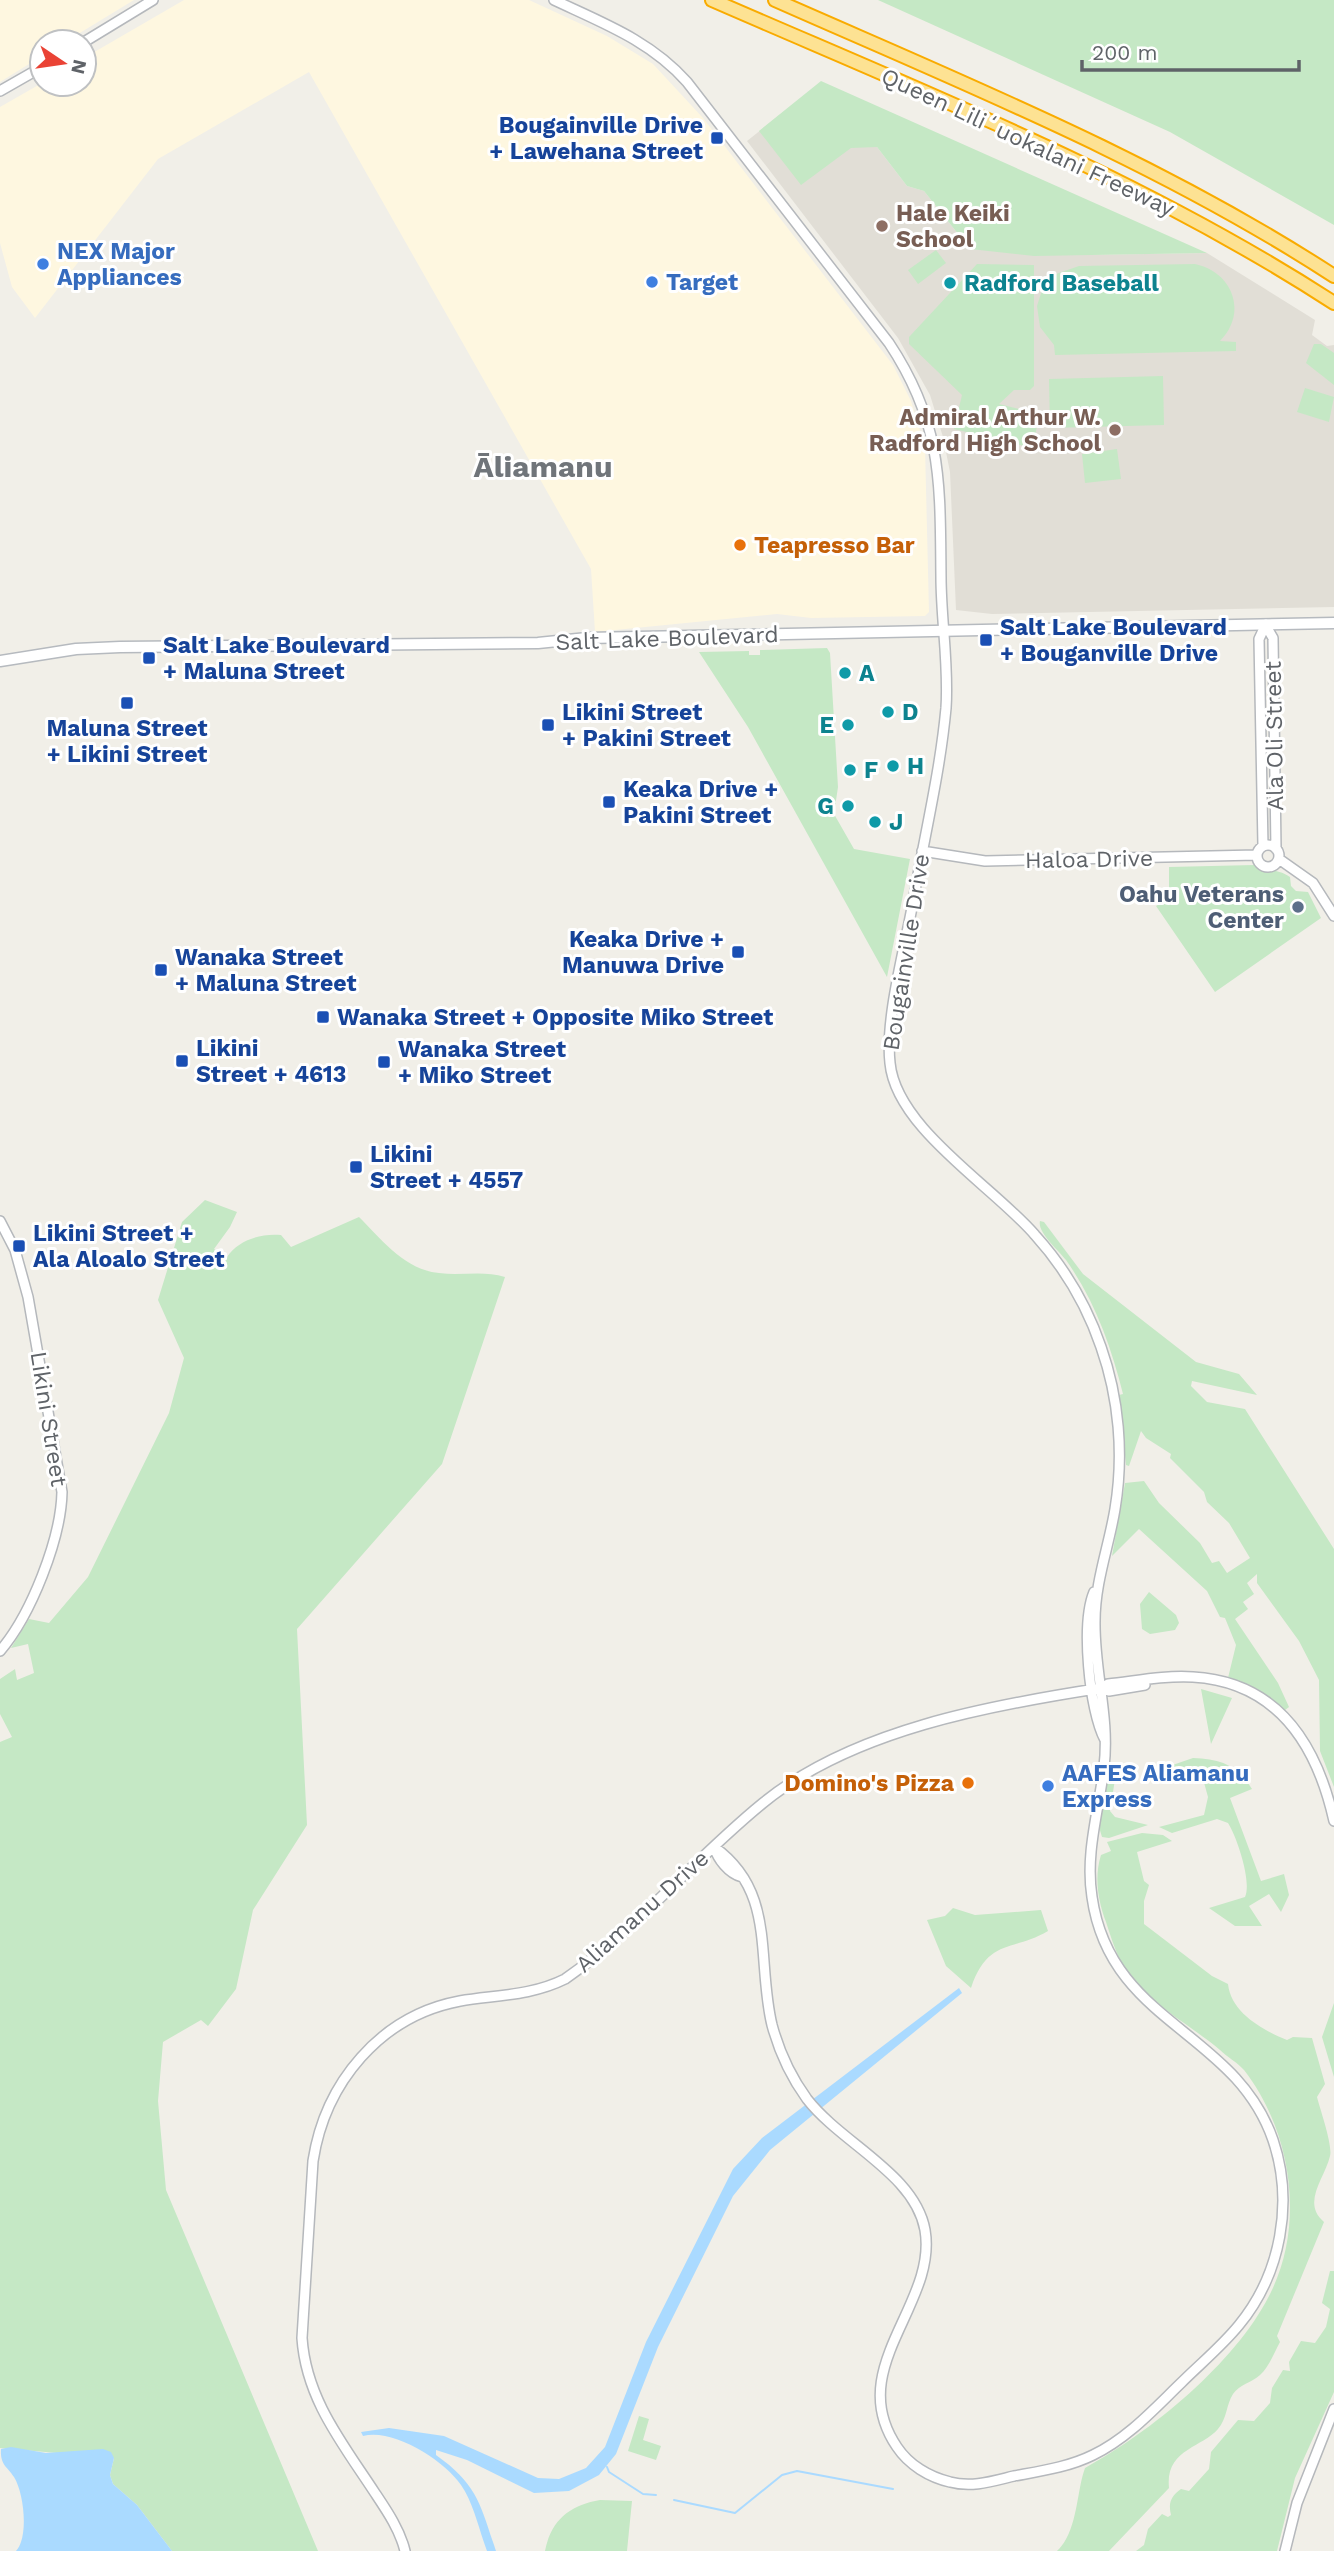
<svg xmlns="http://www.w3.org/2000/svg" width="1334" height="2551" viewBox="0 0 1334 2551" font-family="'Work Sans',sans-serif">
<rect width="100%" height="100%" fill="#f1efe8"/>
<path fill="#fef7e0" d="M0,0H134L65,42H42V56L0,82Z
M184,0H529L607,36L653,64L703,118L893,365L911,401L925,447L929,612L925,616L811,618L777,614L595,632L591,569L309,72L158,159L35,318L12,287L0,243V107L42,83L84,84V58Z"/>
<path fill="#e1ded6" d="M782,113L877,147L907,186L924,191L970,249L1085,255L1207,253L1315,320L1312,335L1327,346L1334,345V607L992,614L956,610L950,472L943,437L930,395L898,338L747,141Z"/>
<path fill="#c5e8c5" d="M878,0H1334V225L1170,132Z
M821,81L1207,253L1034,256L970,249L924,191L907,186L877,147L851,148L801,185L759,131Z
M936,250L946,263L918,284L908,270Z
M977,264L1034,265V386L1030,390H1014L999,404L1040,414L1032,448L954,429L962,395L909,344V337Z
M1195,264C1233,272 1248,313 1220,341L1236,342V351L1055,355L1054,345L1040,327L1037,306L1043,287L1056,274L1079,266Z
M1314,344H1321L1334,353V385L1306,363Z
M1163,376L1164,425L1050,428L1049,379Z
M1305,388L1334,397L1329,422L1297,412Z
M1117,449L1121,479L1085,483L1082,454Z
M827,648L830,653L838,787L834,814L854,849L910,859L887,977L748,727L699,652L749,651V655H760V650Z
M1254,865C1266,871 1279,869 1290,877L1291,886L1296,891L1308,892L1321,918L1215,992L1156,906L1169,898V867Z
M205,1200L237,1212L230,1227L214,1249L227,1257C238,1240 261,1233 281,1235L291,1247L359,1217C382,1240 405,1270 439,1273C462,1276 483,1270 505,1277L442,1464L297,1629L307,1825L253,1910L236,1989L208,2026L201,2020L163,2042L158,2101L166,2190L318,2551H172L137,2505L113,2484L110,2475L114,2458L0,2448V1742L12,1737L0,1714V1679L15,1669L17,1680L34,1673L28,1644L11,1648L29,1619L49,1623L88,1577L169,1413L184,1358L158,1300L182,1222Z
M1040,1221L1044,1222L1083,1274L1196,1362L1239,1374L1257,1395L1192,1381L1191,1386L1207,1402L1245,1409L1334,1549V1787L1320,1751L1319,1680L1299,1641L1257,1583V1574L1247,1583L1254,1594L1243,1602L1248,1609L1235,1619L1278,1683L1289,1707L1285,1710L1257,1689L1228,1678L1236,1645L1225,1618L1220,1617L1207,1591L1139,1529L1112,1556L1125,1483L1144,1481L1159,1503L1200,1543L1212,1563L1219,1561L1227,1573L1250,1558L1229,1523L1207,1502L1204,1492L1170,1458L1171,1454L1146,1438L1141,1431L1129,1466L1126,1465L1119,1395L1123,1394C1111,1346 1095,1301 1066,1260C1058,1250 1037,1232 1040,1221Z
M1149,1592L1176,1615L1179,1623L1175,1630L1150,1634L1142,1629L1140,1604Z
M1201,1689L1232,1698L1211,1744Z
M1193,1758C1221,1759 1237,1765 1252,1789L1230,1798L1261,1881L1284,1874L1289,1895L1281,1912L1269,1894L1249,1906L1262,1926H1235L1209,1908L1245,1897C1252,1882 1237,1837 1228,1823L1217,1819L1172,1833L1159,1827L1204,1815L1208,1797L1203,1779C1188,1775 1175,1781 1160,1777L1161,1769Z
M1116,1773L1110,1811L1115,1817L1148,1825L1109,1838L1102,1837L1099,1827L1107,1779Z
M1142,1833L1163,1835L1172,1841L1137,1852L1144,1881L1149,1885L1144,1901V1924L1212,1976L1228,1984C1231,2013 1263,2030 1287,2040L1293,2037L1312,2038L1325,2084L1317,2097C1320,2109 1333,2146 1330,2156C1325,2178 1301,2203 1324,2222L1277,2336L1280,2342C1274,2353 1269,2367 1260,2375C1251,2383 1240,2384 1233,2394C1226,2405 1227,2419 1218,2429C1202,2448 1165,2449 1169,2488L1109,2551H1057C1078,2531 1076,2493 1085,2468C1151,2432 1235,2363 1269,2296C1306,2225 1292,2132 1244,2070C1237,2062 1227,2057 1220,2050C1188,2023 1147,2003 1124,1967C1116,1954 1111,1937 1106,1922C1098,1901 1094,1877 1101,1855L1111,1851L1107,1842Z
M953,1908L975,1915L1041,1910L1048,1931C1012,1952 988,1938 971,1988L946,1966L927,1920L945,1916Z
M1334,2003V2077L1322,2037Z
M1330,2271H1334V2392L1295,2478L1277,2551H1136L1144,2545L1148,2529L1162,2514L1168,2517L1171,2515C1168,2503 1171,2496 1181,2489L1189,2491L1209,2469L1211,2452L1238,2420L1254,2421L1270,2403L1272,2388L1283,2370L1290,2371L1289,2362L1301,2341L1315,2343L1326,2327L1330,2309L1322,2303Z
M639,2416L649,2419L643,2440L661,2446L656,2460L628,2451Z
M600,2500L632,2501L627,2551H545C551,2520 570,2505 600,2500Z"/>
<path fill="#aadaff" d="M959,1988L962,1993L770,2150L733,2196L658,2347L616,2454L599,2475L569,2491L534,2493L467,2460L436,2450V2455C478,2485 480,2504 496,2551H487C479,2530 474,2504 461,2485C444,2460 393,2428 363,2436L361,2432L389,2428L444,2436L538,2478L559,2479L586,2468L605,2447L646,2342L733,2169L762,2138Z
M11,2447L46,2453L103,2449L111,2452L114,2458L110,2475L113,2484L137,2505L172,2551H16C29,2537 24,2493 14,2477C7,2466 0,2465 1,2449Z"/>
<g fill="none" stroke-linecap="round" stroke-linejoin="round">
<path stroke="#aadaff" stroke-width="2" d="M607,2467L609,2472L643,2494L656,2495
M674,2500L735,2513L782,2475L797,2471L893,2489"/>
<defs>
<path id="tertiary" d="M554,0C603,23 651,41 687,82L889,343C943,424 940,484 941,577C941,620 949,665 946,708C940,773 924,838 913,902C905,948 885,1018 890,1063C896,1128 994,1187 1035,1235C1064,1267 1087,1306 1101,1347C1119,1398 1124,1455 1115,1509C1109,1546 1095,1582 1095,1621C1094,1671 1110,1717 1104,1767C1099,1810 1085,1853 1092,1897C1110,2024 1235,2030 1273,2140C1294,2202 1281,2274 1239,2325C1222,2346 1200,2364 1181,2383C1154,2409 1128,2438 1093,2455C1069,2467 1041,2471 1014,2476C993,2481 972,2488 950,2482C929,2477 909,2465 897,2447C843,2368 938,2305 925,2230C915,2174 842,2144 807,2099C791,2077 779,2051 772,2025C756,1959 777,1892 714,1847
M84,42L153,0
M0,91L42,67
M1266,626L1273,638L1276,849
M1257 856a11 11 0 1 1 22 0a11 11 0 1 1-22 0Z
M1263,846L1259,639L1266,624
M922,851L985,861L1257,855
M1279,859L1313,883L1334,916
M0,1221L15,1250L28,1297L62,1492C61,1539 31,1615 0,1651
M1094,1592C1081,1623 1089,1710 1105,1740
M1102,1688L1109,1691L1145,1685
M714,1847C718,1859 728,1873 742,1877
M405,2551C400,2530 387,2511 375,2493C343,2444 306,2399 302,2338L313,2161C325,2083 380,2016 460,2001C495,1995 531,1996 565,1979C637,1929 695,1858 763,1803C852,1730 991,1705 1102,1688L1108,1684C1136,1681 1165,1675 1193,1677C1278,1682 1317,1745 1334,1821
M1285,2551L1297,2503L1334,2409"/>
<path id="secondary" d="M0,661L76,649L120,647L538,643L587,638L1334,623"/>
<path id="motorway" d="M712,0C923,92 1140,177 1334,303
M775,0C965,84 1159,162 1334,276"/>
</defs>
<use href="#tertiary" stroke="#b5b8bc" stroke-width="12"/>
<use href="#secondary" stroke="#b6babf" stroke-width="13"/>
<use href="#motorway" stroke="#f9ab00" stroke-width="16"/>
<use href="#tertiary" stroke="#fff" stroke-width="9"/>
<use href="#secondary" stroke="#fff" stroke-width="10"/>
<use href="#motorway" stroke="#fde293" stroke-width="12"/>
</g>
<g fill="#1a4fb4" stroke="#fff" stroke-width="2.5">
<rect x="710" y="131" width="14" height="14" rx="3.5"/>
<rect x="979" y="633" width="14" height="14" rx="3.5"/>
<rect x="142" y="651" width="14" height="14" rx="3.5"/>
<rect x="120" y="696" width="14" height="14" rx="3.5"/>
<rect x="541" y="718" width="14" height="14" rx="3.5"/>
<rect x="602" y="795" width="14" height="14" rx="3.5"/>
<rect x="731" y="945" width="14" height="14" rx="3.5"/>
<rect x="154" y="963" width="14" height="14" rx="3.5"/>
<rect x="316" y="1010" width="14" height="14" rx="3.5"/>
<rect x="175" y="1054" width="14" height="14" rx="3.5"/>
<rect x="377" y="1055" width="14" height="14" rx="3.5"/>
<rect x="349" y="1160" width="14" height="14" rx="3.5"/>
<rect x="12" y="1239" width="14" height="14" rx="3.5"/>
</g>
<g fill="#8d6e63" stroke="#fff" stroke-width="2.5">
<circle cx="882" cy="226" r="7"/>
<circle cx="1115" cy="430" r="7"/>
</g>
<g fill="#3f7fe0" stroke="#fff" stroke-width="2.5">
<circle cx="43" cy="264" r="7"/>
<circle cx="652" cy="282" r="7"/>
<circle cx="1048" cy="1786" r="7"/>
</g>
<g fill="#0f9aa8" stroke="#fff" stroke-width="2.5">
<circle cx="950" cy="283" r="7"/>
<circle cx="845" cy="673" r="7"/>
<circle cx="888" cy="712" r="7"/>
<circle cx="848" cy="725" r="7"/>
<circle cx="893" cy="766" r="7"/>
<circle cx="850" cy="770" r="7"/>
<circle cx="848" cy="806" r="7"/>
<circle cx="875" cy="822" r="7"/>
</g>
<g fill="#e8710a" stroke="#fff" stroke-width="2.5">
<circle cx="740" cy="545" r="7"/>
<circle cx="968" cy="1783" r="7"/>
</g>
<circle fill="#5c6f8a" stroke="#fff" stroke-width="2.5" cx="1298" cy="907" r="7"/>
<g text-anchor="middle" stroke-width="6" stroke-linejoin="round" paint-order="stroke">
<g font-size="23" font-weight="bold" fill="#164399" stroke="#fff" text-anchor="start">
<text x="703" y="133" text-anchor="end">Bougainville Drive<tspan x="703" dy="26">+ Lawehana Street</tspan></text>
<text x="1000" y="635">Salt Lake Boulevard<tspan x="1000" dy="26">+ Bouganville Drive</tspan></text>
<text x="163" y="653">Salt Lake Boulevard<tspan x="163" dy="26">+ Maluna Street</tspan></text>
<text x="562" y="720">Likini Street<tspan x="562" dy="26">+ Pakini Street</tspan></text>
<text x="127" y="736" text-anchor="middle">Maluna Street<tspan x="127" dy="26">+ Likini Street</tspan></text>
<text x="623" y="797">Keaka Drive +<tspan x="623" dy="26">Pakini Street</tspan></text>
<text x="724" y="947" text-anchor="end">Keaka Drive +<tspan x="724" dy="26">Manuwa Drive</tspan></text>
<text x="175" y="965">Wanaka Street<tspan x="175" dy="26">+ Maluna Street</tspan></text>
<text x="337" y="1025">Wanaka Street + Opposite Miko Street</text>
<text x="196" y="1056">Likini<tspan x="196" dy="26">Street + 4613</tspan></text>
<text x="398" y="1057">Wanaka Street<tspan x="398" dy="26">+ Miko Street</tspan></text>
<text x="370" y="1162">Likini<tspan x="370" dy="26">Street + 4557</tspan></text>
<text x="33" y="1241">Likini Street +<tspan x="33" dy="26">Ala Aloalo Street</tspan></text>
</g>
<g font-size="23" fill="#5f6368" stroke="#fff">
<text transform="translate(1028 142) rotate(25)" y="8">Queen Liliʻuokalani Freeway</text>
<text transform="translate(667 638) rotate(-2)" y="8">Salt Lake Boulevard</text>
<text transform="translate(1274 736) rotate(-91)" y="8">Ala Oli Street</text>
<text transform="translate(1089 859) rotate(-1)" y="8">Haloa Drive</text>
<text transform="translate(906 952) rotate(-81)" y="8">Bougainville Drive</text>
<text transform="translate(49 1419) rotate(81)" y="8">Likini Street</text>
<text transform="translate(642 1911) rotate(-42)" y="8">Aliamanu Drive</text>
</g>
<g font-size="23" font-weight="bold" fill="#785e54" stroke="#fff" text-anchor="start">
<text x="896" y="221">Hale Keiki<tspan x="896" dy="26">School</tspan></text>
<text x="1101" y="425" text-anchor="end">Admiral Arthur W.<tspan x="1101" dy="26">Radford High School</tspan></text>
</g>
<g font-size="23" font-weight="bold" fill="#366cbe" stroke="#fff" text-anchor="start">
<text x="57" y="259">NEX Major<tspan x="57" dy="26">Appliances</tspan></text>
<text x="666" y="290">Target</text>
<text x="1062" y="1781">AAFES Aliamanu<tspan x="1062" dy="26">Express</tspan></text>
</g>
<g font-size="23" font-weight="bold" fill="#0d838f" stroke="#fff" text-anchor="start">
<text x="964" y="291">Radford Baseball</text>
<text x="859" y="681">A</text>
<text x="902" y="720">D</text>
<text x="834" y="733" text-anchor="end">E</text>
<text x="907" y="774">H</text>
<text x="864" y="778">F</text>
<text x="834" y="814" text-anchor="end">G</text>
<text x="889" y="830">J</text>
</g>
<g font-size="23" font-weight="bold" fill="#c56008" stroke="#fff" text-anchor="start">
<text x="754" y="553">Teapresso Bar</text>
<text x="954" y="1791" text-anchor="end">Domino's Pizza</text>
</g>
<g font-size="23" font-weight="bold" fill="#4e5e75" stroke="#fff" text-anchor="end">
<text x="1284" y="902">Oahu Veterans<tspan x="1284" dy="26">Center</tspan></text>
</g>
<g font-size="30" font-weight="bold" fill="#70757a" stroke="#fff">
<text x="543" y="477">Āliamanu</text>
</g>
</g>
<g transform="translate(63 63) rotate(103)"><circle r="33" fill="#ffffff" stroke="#bfc1c3" stroke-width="2"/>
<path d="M0-5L12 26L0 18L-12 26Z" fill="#ea4335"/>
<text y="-10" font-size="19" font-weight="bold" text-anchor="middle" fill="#5f6368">N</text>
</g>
<path d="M1082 60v10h217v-10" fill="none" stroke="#5f6368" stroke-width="3.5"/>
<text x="1092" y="60" font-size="21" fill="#5f6368" stroke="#ffffff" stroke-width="5" paint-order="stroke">200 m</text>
</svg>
